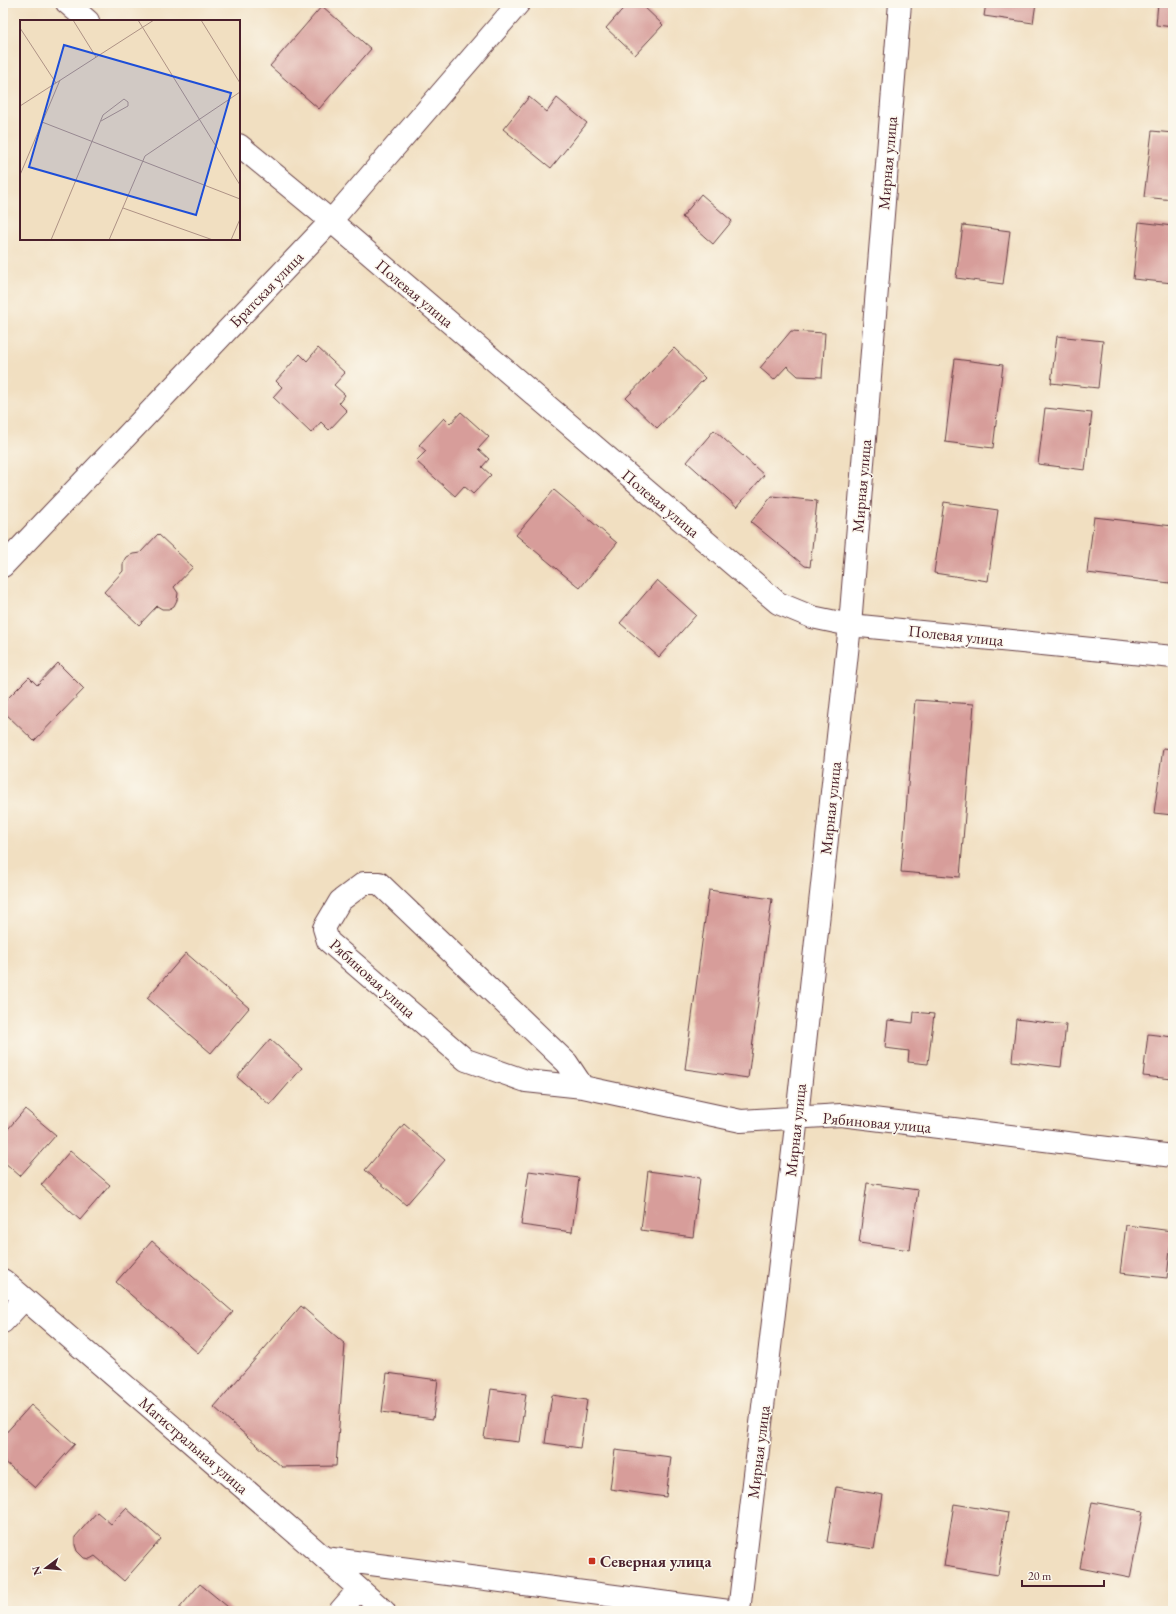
<svg xmlns="http://www.w3.org/2000/svg" width="1176" height="1614" viewBox="0 0 1176 1614" font-family="'EB Garamond',serif">
<rect width="100%" height="100%" fill="#fbf7ec"/>
<filter id="ink" filterUnits="userSpaceOnUse"><feTurbulence type="fractalNoise" baseFrequency=".025" numOctaves="2"/><feDisplacementMap in="SourceGraphic" scale="8" xChannelSelector="R" yChannelSelector="G"/><feConvolveMatrix kernelMatrix="1 2 1 2 8 2 1 2 1" color-interpolation-filters="sRGB"/></filter>
<filter id="wash" filterUnits="userSpaceOnUse"><feTurbulence type="fractalNoise" baseFrequency=".012" numOctaves="4" result="noise"/><feDisplacementMap in="SourceGraphic" scale="16" xChannelSelector="R" yChannelSelector="G"/><feGaussianBlur stdDeviation="0.9" result="paint"/><feColorMatrix in="noise" values="0 0 0 0 0 0 0 0 0 0 0 0 0 0 0 0 0 1.4 0 .05"/><feComposite in="paint" operator="in"/></filter>
<g filter="url(#wash)">
<rect width="100%" height="100%" fill="#f1dfc1"/>
<g id="blocks">
<path fill="#d79d9a" d="M628,3H640L663,25L635,55L606,28Z
M986,3H1036L1033,23L984,16Z
M1158,3H1173V27L1156,25Z
M322,6L371,49L319,109L270,66Z
M529,97L547,112L557,98L587,123L551,168L503,129Z
M1152,131L1173,133V200L1144,197Z
M701,194L732,221L713,244L682,217Z
M1139,222L1173,226V283L1133,279Z
M963,225L1010,231L1003,284L956,278Z
M791,331L825,333L822,377L798,376L787,366L774,380L760,368Z
M1057,336L1103,341L1098,388L1051,383Z
M318,348L345,373L334,385L345,395L339,403L347,411L329,430L321,422L311,433L273,397L282,387L276,381L300,354L307,361Z
M674,348L705,378L657,428L626,398Z
M955,359L1003,365L993,448L945,442Z
M1045,408L1092,413L1085,470L1038,464Z
M461,412L489,437L478,449L489,459L482,467L491,475L473,494L464,486L455,496L416,461L426,451L419,445L444,418L450,424Z
M714,430L764,475L737,507L687,462Z
M554,490L617,543L580,588L516,535Z
M772,496L817,501L810,567L805,566L751,522Z
M944,502L998,510L988,581L934,573Z
M1094,517L1173,526V561L1170,583L1087,573Z
M158,534L193,567L174,587L178,593L177,600L174,606L169,609H162L157,606L139,625L104,592L123,571V564L127,557L133,554L140,553Z
M657,580L696,615L659,657L620,623Z
M58,663L84,689L34,741L3,711V703L29,677L37,685Z
M915,700L974,704L960,877L901,872Z
M1163,748L1173,749V815L1154,813Z
M709,890L772,899L748,1078L685,1069Z
M186,953L249,1008L211,1053L147,998Z
M914,1012L934,1014L928,1064L908,1062L909,1051L885,1048L888,1020L913,1023Z
M1016,1019L1066,1025L1061,1067L1012,1061Z
M1148,1034L1173,1037V1079L1143,1076Z
M270,1039L302,1068L270,1105L237,1077Z
M25,1109L56,1135L20,1176L3,1161V1135Z
M404,1124L445,1160L406,1205L365,1170Z
M70,1151L110,1185L80,1220L41,1185Z
M529,1171L579,1178L572,1232L521,1225Z
M648,1171L700,1178L693,1237L641,1230Z
M867,1183L918,1190L910,1250L859,1243Z
M1126,1225L1172,1231L1167,1278L1120,1273Z
M152,1241L233,1312L198,1353L116,1282Z
M301,1306L345,1344L336,1466L282,1467L214,1407Z
M387,1373L438,1380L433,1419L382,1412Z
M491,1389L526,1394L519,1442L484,1438Z
M552,1395L587,1400L580,1448L545,1443Z
M31,1405L75,1444L35,1488L3,1460V1436Z
M615,1450L671,1457L666,1497L610,1489Z
M836,1487L883,1495L874,1549L827,1542Z
M1092,1502L1143,1511L1130,1578L1080,1568Z
M954,1504L1008,1513L998,1575L944,1566Z
M126,1508L161,1539L124,1581L95,1556L90,1559L84,1558L77,1551L75,1545V1537L97,1512L111,1524Z
M200,1584L233,1611H177Z"/>
</g>
</g>
<g filter="url(#ink)">
<use href="#blocks" fill-opacity="0" stroke="#633c42" stroke-width="1"/>
<g fill="none" stroke-linecap="round" stroke-linejoin="round">
<defs>
<path id="street" d="M67,3L88,21
M239,145L331,221L778,603L812,617L850,625L1173,657
M3,566L331,221L519,3
M583,1087L567,1063L379,883H364L340,901L324,928L328,941L466,1060L526,1081L583,1087L741,1121L841,1115L1173,1156
M3,1280L313,1548L384,1611
M3,1322L24,1299
M325,1558L729,1611
M340,1611L359,1589
M739,1611L797,1117L850,625L900,3"/>
</defs>
<use href="#street" stroke="#633c42" stroke-width="24"/>
<use href="#street" stroke="#fff" stroke-width="22"/>
</g>
</g>
<rect fill="#c8321e" stroke="#fbf7ec" stroke-width="1.5" x="588" y="1557" width="8" height="8" rx="2"/>
<g text-anchor="middle" stroke-width="3" stroke-linejoin="round" paint-order="stroke">
<g font-size="16" fill="#4a1f2b" stroke="#fbf7ec">
<text transform="translate(887 163) rotate(-85)" y="6">Мирная улица</text>
<text transform="translate(266 289) rotate(-46)" y="6">Братская улица</text>
<text transform="translate(415 293) rotate(40)" y="6">Полевая улица</text>
<text transform="translate(861 486) rotate(-85)" y="6">Мирная улица</text>
<text transform="translate(661 503) rotate(40)" y="6">Полевая улица</text>
<text transform="translate(956 635) rotate(6)" y="6">Полевая улица</text>
<text transform="translate(830 808) rotate(-84)" y="6">Мирная улица</text>
<text transform="translate(373 978) rotate(42)" y="6">Рябиновая улица</text>
<text transform="translate(877 1122) rotate(5)" y="6">Рябиновая улица</text>
<text transform="translate(795 1130) rotate(-84)" y="6">Мирная улица</text>
<text transform="translate(194 1445) rotate(41)" y="6">Магистральная улица</text>
<text transform="translate(758 1452) rotate(-83)" y="6">Мирная улица</text>
</g>
<g font-size="16" font-weight="bold" fill="#4a1f2b" stroke="#fbf7ec" text-anchor="start">
<text x="600" y="1567">Северная улица</text>
</g>
</g>
<g transform="translate(20 20)">
<rect width="220" height="220" fill="#f1dfc1"/>
<path fill="none" stroke="#ae9285" stroke-width="1" d="M53,0L76,37M118,0L220,165M181,0L220,63M0,8L36,63M0,86L134,0M22,102L220,179M0,155L40,60M103,188L193,220M31,220L83,95L104,79L108,82V86L81,101M89,220L125,136L220,72M211,220L220,199"/>
<path fill="#1d4ed8" fill-opacity="0.15" stroke="#1d4ed8" stroke-width="2" d="M44,25L211,73L176,195L9,147Z"/>
<rect width="220" height="220" fill="none" stroke="#4a1f2b" stroke-width="2"/>
</g>
<rect width="1176" height="1614" fill="none" stroke="#fbf7ec" stroke-width="16"/>
<g transform="translate(46 1568) rotate(254)" stroke="#fbf7ec" stroke-width="3" paint-order="stroke">
<path d="M0-3L7 15L0 10L-7 15Z" fill="#4a1f2b"/>
<text y="-6" font-size="11" font-weight="bold" text-anchor="middle" fill="#4a1f2b">N</text>
</g>
<path d="M1022 1580v6h82v-6" fill="none" stroke="#4a1f2b" stroke-width="2"/>
<text x="1028" y="1580" font-size="12" fill="#4a1f2b" stroke="#fbf7ec" stroke-width="3" paint-order="stroke">20 m</text>
</svg>
